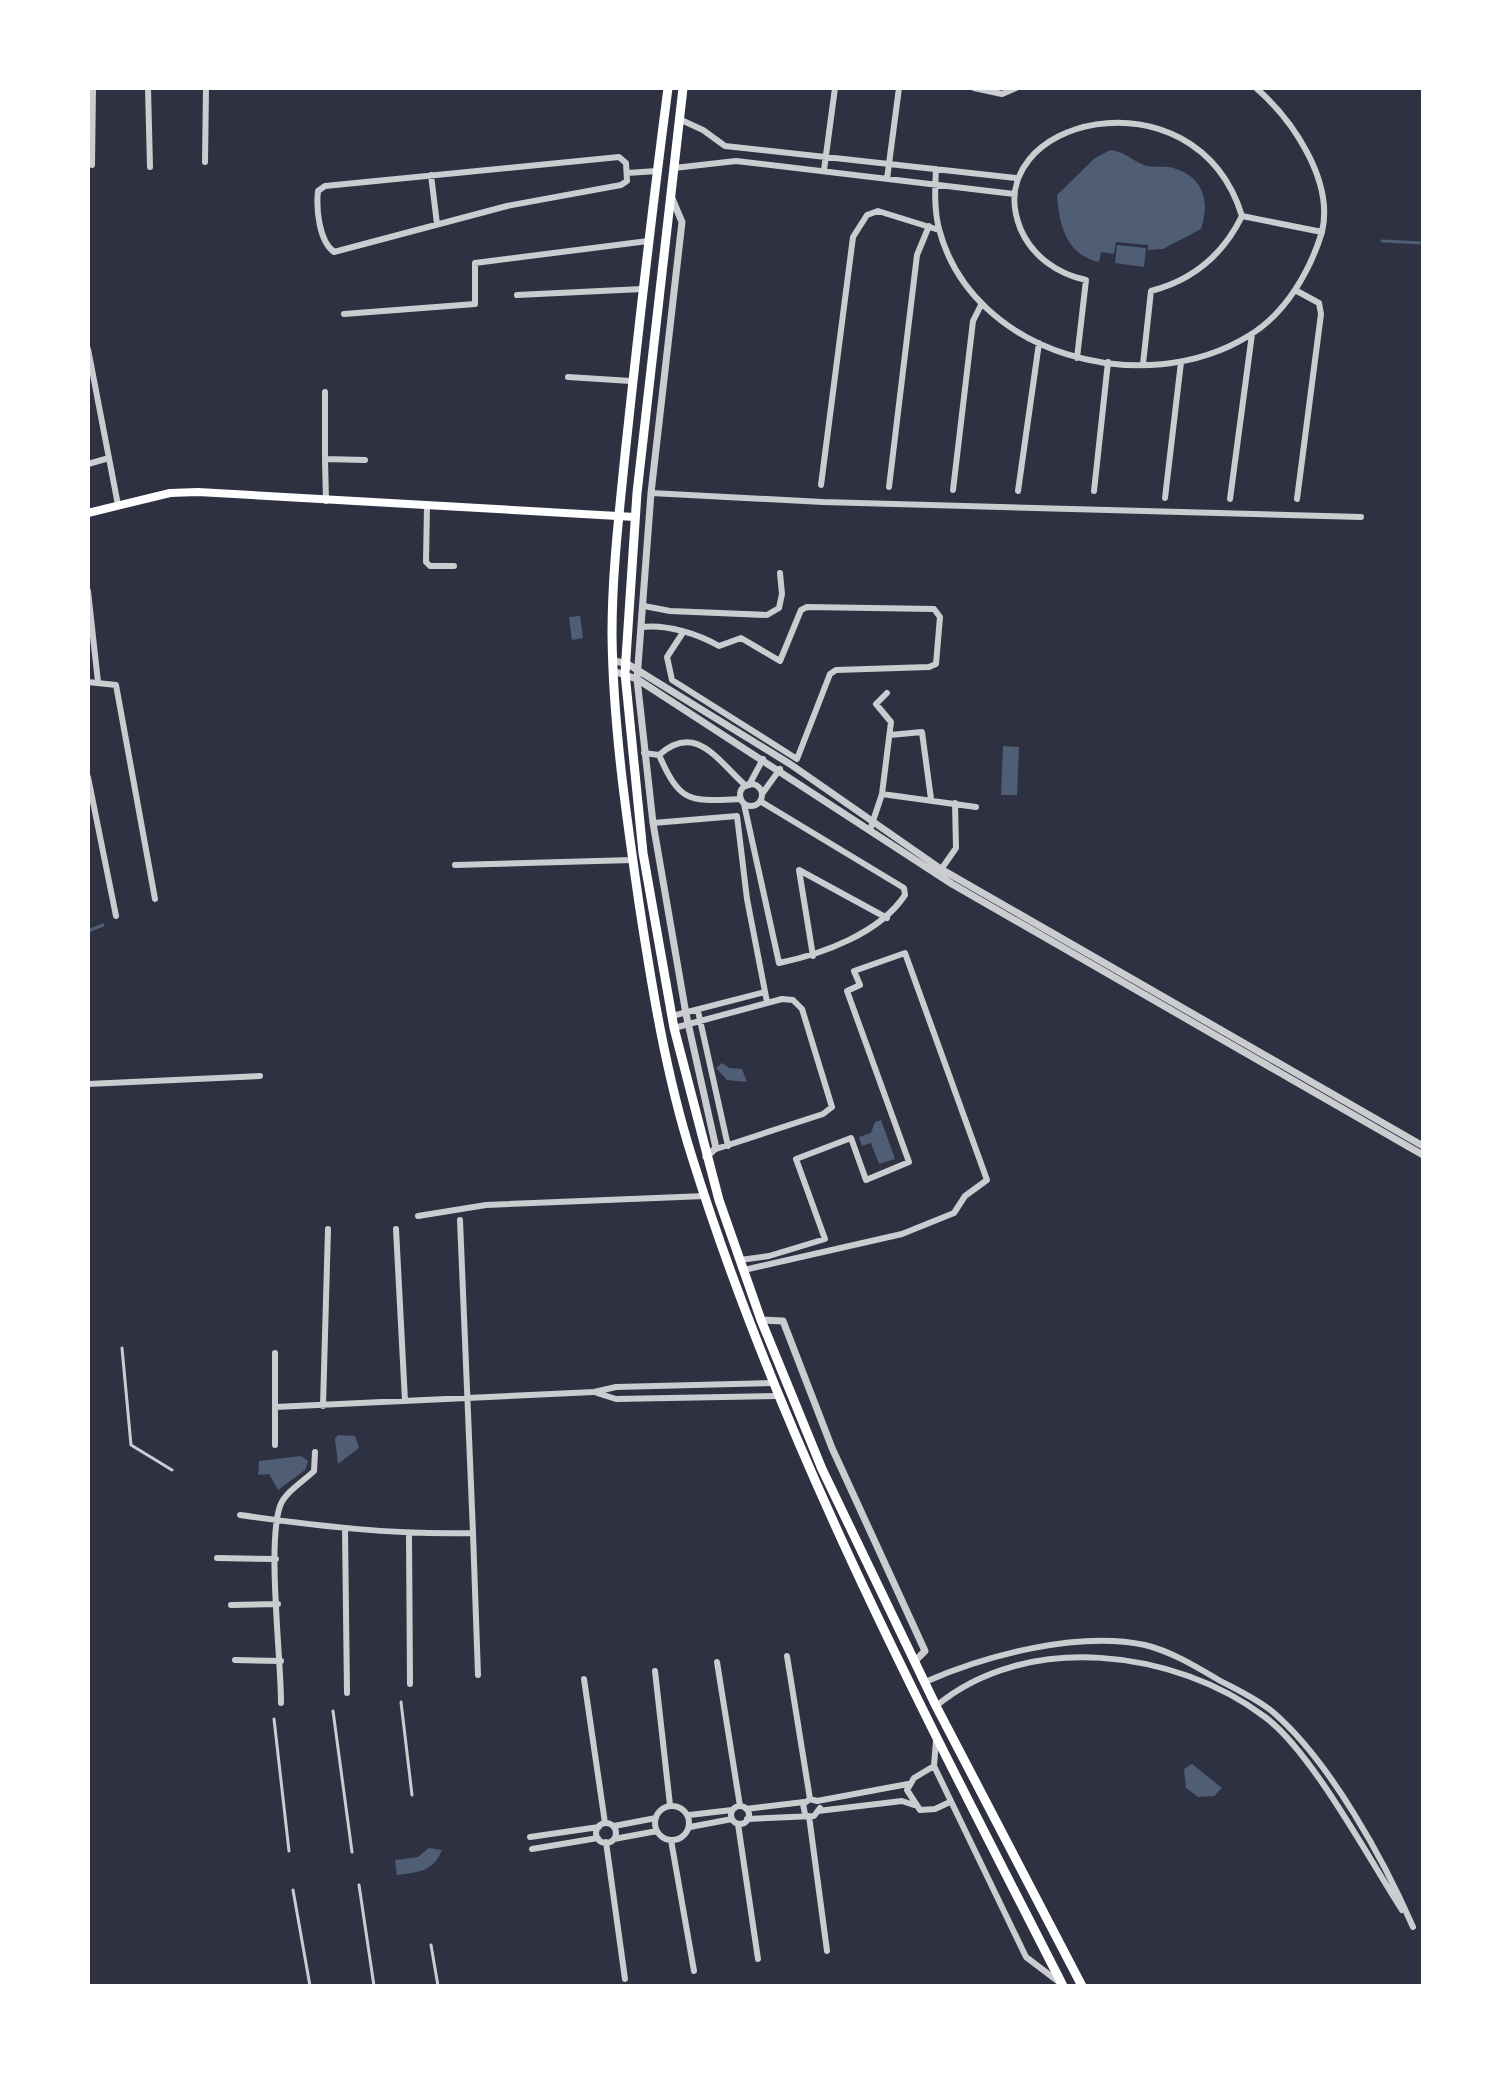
<svg xmlns="http://www.w3.org/2000/svg" width="1511" height="2074" viewBox="0 0 1511 2074" font-family="Arial,sans-serif">
<rect width="100%" height="100%" fill="#2d3142"/>
<path fill="#4f5d75" d="M1110,150C1125,152 1130,159 1144,165C1151,168 1161,166 1169,167C1202,174 1211,199 1201,229L1163,249L1148,250V245L1116,242L1114,254L1101,252L1099,262C1066,255 1059,224 1057,195L1095,158Z
M1117,245L1146,248L1144,267L1115,263Z
M580,616L583,638L572,640L569,617Z
M1003,746L1019,747L1017,795H1001Z
M722,1063L729,1068L742,1069L747,1082L727,1080L716,1068Z
M881,1120L895,1159L879,1164L871,1143L862,1146L859,1137L871,1133L875,1122Z
M338,1435L355,1436L359,1448L338,1464L335,1439Z
M301,1456L308,1461L305,1470L278,1490L269,1474L258,1475L259,1461Z
M1192,1764L1222,1788L1214,1796L1198,1797L1186,1788L1184,1769Z
M429,1848L442,1850C433,1872 419,1872 397,1875L395,1860L418,1857Z"/>
<g fill="none" stroke-linecap="round" stroke-linejoin="round">
<path stroke="#4f5d75" stroke-width="3" d="M1382,241L1423,243
M88,931L103,925"/>
<path stroke="#caccd0" stroke-width="3" d="M122,1348L131,1445L172,1470
M401,1702L412,1795
M333,1711L352,1852
M274,1719L289,1851
M359,1885L374,1986
M293,1890L310,1986
M431,1945L438,1986"/>
<path stroke="#caccd0" stroke-width="6" d="M148,88L150,167
M974,88L1002,94L1016,88
M1256,88C1293,120 1334,181 1322,232
M679,119L703,130L725,146L1016,178
M619,157L626,163L627,181L621,185L507,206L334,252C319,241 316,209 318,191L325,186Z
M205,162L206,88
M92,165L93,88
M674,168L736,161L1014,194
M936,169C935,189 934,209 939,229C972,356 1145,401 1250,335C1286,313 1310,271 1322,232L1242,216
M824,170L835,88
M627,173L657,171
M431,175L437,224
M887,179L899,88
M1295,290L1319,303L1321,314L1297,499
M517,295L642,289
M344,314L475,304V263L648,241
M88,349L118,505
M1077,358L1086,280C1058,274 1033,257 1021,230C974,119 1195,64 1242,216C1223,255 1193,280 1151,291L1143,364
M568,377L631,381
M325,392V459L365,460
M325,459L326,501
M88,464L109,458
M821,485L853,237L867,215L878,211L939,230
M889,487L917,255L929,226
M953,490L973,321L981,305
M1018,491L1039,343
M1094,491L1108,362
M651,493L823,502L1361,517
M1165,498L1181,362
M1230,499L1252,334
M427,506L426,562L430,566H454
M88,591L98,682
M644,606L670,611L767,615L779,608L782,594L780,573
M642,627C667,624 698,634 719,646L741,638L780,661L801,610L807,607L934,609L940,617L936,664L929,667L836,670L830,674L797,759L672,680L667,657L682,634
M88,682L116,685L155,899
M890,735L922,732L931,799
M644,753L659,755C681,805 690,801 741,799
M659,755C696,722 717,760 746,786
M88,777L116,916
M740 795a11 11 0 1 1 22 0a11 11 0 1 1-22 0Z
M749,785L763,759
M762,794L780,769
M882,794L976,807
M744,804L779,963C823,954 880,933 905,895L904,888L760,801
M653,823L737,816L747,899L767,1002
M870,830L882,794L891,722L876,704L887,693
M455,865L632,860
M940,871L956,848L955,803
M813,956L799,870L887,918
M698,1011L728,1146
M672,1016L765,992
M674,1028L782,999L793,1000L802,1009L832,1107L823,1114L716,1149
M88,1084L260,1076
M418,1216L486,1205L705,1196
M460,1220L473,1533
M396,1229L405,1401
M740,1260L769,1256L825,1239L796,1159L851,1138L866,1180L909,1162L847,991L860,985L854,971L905,953L987,1180L965,1196L954,1213L902,1234L744,1270
M275,1353V1445
M597,1393L616,1399L778,1396
M323,1406L328,1229
M275,1407L594,1392L616,1387L773,1383
M240,1515C318,1526 393,1535 473,1533L478,1675
M345,1530L347,1693
M409,1535L410,1684
M217,1558L276,1559
M231,1605L278,1604
M787,1656L810,1799
M235,1660L281,1661
M717,1662L740,1806
M655,1671L670,1805
M584,1679L605,1823
M925,1682C986,1655 1078,1631 1145,1645C1170,1651 1195,1666 1217,1679C1235,1689 1258,1699 1274,1713C1330,1762 1383,1858 1413,1927
M281,1703C281,1656 267,1545 280,1506C285,1492 304,1481 314,1471L315,1452
M936,1706C1026,1631 1175,1649 1265,1717C1312,1752 1369,1859 1402,1910
M936,1740L934,1766L914,1778L907,1790L920,1810L935,1809L950,1802
M934,1766L1026,1957L1059,1982
M655 1823a17 17 0 1 1 34 0a17 17 0 1 1-34 0Z
M731 1815a9 9 0 1 1 18 0a9 9 0 1 1-18 0Z
M746,1809L804,1802
M818,1811L902,1801L914,1805
M805,1814L803,1804L810,1799L817,1801L908,1784
M689,1815L732,1810
M809,1816L827,1951
M747,1819L814,1816L820,1808
M596 1833a10 10 0 1 1 20 0a10 10 0 1 1-20 0Z
M738,1824L758,1959
M614,1826L656,1818
M690,1827L732,1819
M530,1837L599,1827
M614,1839L657,1831
M671,1840L694,1971
M606,1842L625,1979
M532,1849L598,1838"/>
<path stroke="#caccd0" stroke-width="7" d="M671,196L682,222L651,493L637,679L653,823L686,1014L716,1148L706,1157
M613,661L626,663L790,764L941,869L1423,1146
M613,671L637,679L952,884L1423,1155
M761,1320L783,1321L832,1448L925,1651L916,1660"/>
<path stroke="#fff" stroke-width="8" d="M88,513L170,493L198,492L635,517"/>
<path stroke="#fff" stroke-width="9" d="M668,88C652,210 638,333 625,455C619,515 612,574 612,634C613,724 626,814 639,903C652,988 666,1075 692,1157C783,1448 925,1715 1063,1986
M683,88L637,493L625,673L643,853L674,1028L719,1200L761,1320L822,1469L936,1706L1082,1986"/>
</g>
<rect width="1511" height="2074" fill="none" stroke="#ffffff" stroke-width="180"/>
</svg>
